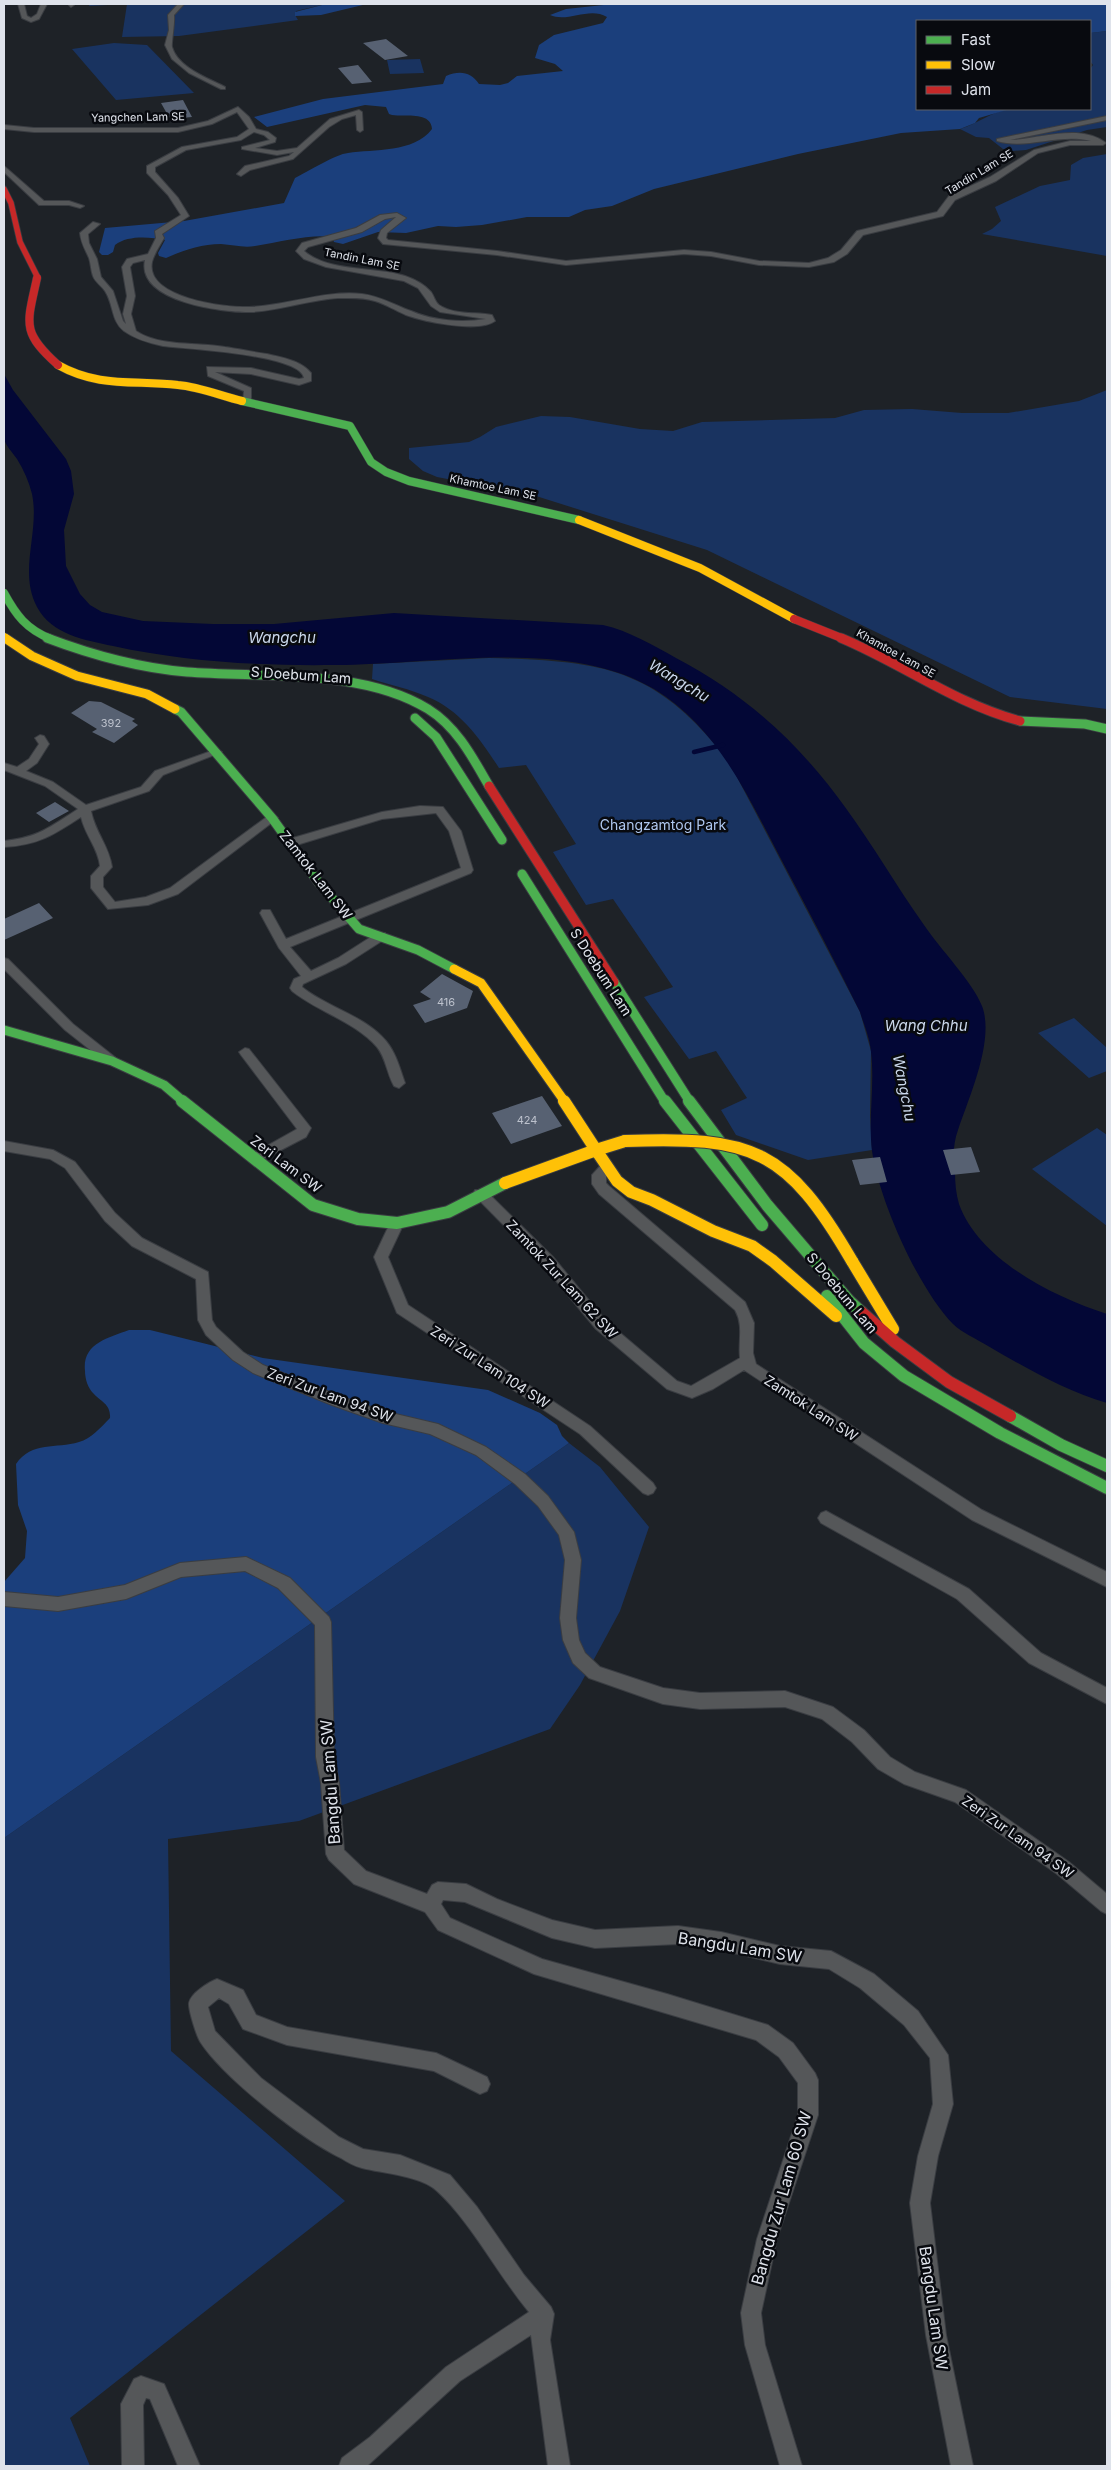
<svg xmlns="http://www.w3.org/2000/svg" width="1111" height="2470" viewBox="0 0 1111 2470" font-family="Inter,sans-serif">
<rect width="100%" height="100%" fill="#1e2227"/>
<path fill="#193360" d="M90,4H326L296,11L295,15L298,20L179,36L122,37L127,4L89,6Z
M1107,31V127L1087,130L1026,150L1012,151L1003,149L989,138L976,137L960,129C978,124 991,111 1011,109C1036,105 1064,109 1090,109V69L1093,65L1090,61V33Z
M114,43L147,45L194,93L116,100L72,49Z
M420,59L424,73L390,74L387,60Z
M1107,154V256L982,234L992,229L1001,221L995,207L1040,186L1070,180L1071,165L1083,158Z
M1107,390V709L1010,697L707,550L536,496L437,477L423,471L409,459V448L469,442L480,437L496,427L541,416L570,417L640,429L673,431L702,422L835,418L864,410L912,409L962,413H1008L1079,401Z
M489,658C603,661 656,667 729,762L860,1012L871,1051L870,1115L872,1150L808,1160L736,1135L721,1110L747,1098L716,1051L689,1059L644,997L673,987L613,899L586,905L553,852L576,844L526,765L499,768C481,740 460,710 428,697C410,689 390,685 372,679L373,664Z
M1074,1018L1107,1048V1071L1089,1078L1038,1033Z
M1097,1128L1107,1135V1226L1032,1169Z
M569,1443L600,1467L649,1527L620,1611L580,1685L550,1729L299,1821L168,1839L171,2051L345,2201L70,2418L90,2466H4V1838Z"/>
<path fill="#1b3f7c" d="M326,4H367L321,15L295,16V12Z
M613,4H1107V31L1090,33V21H917V109H1010L979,118L975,123L960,129L901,133L798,154L654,189L612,206L585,210L569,217H527L482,225L456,227L438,226L406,233L378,232L343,244L334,242L333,240L335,237C308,234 282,242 255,246C244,248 233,245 221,244C201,244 184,250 166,258L159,256L158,253L165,240C150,237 128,235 115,245L113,252L108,255H102L99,252L105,228L184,221L284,203L295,178C307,172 336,154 348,153C374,149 414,153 432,129C431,111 405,117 392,115L389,114L386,107L365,105L267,127L254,117L323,99L443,84L446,76C460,70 471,72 479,84L500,85L508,83L517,76L563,71L555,64L535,58L539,45L554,35L603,23L607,17C589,6 568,23 550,15L566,9Z
M129,1330H150L263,1358L488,1390L540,1413L557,1425L562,1436L569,1443L4,1838V1582L25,1558L27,1531L18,1505L16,1464C32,1441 56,1449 79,1442C91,1439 101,1427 110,1418C111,1404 101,1402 93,1393C88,1388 85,1379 85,1371C82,1344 107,1338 129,1330Z"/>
<path fill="#030736" d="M4,374L13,390L66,459L71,471L74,494L64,530L66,566L80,594L90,605L102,612L143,621L213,624H274L394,613L603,625C629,631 653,645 676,658C745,694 799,743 845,807C873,845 897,887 924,925C940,949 972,981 982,1006C995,1040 969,1097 958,1130C953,1144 953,1157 955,1172C955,1183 956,1194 959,1204C979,1260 1054,1297 1107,1314V1403C1065,1391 1026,1368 988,1346C977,1339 962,1333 953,1324C918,1288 879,1200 872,1151C868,1118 875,1085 871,1052C870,1038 864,1025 860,1012C835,961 808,910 781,859C747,795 718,728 654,689C567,637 431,665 335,665C261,666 186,662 113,646C85,640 52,635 37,607C18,571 40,532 32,494C29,482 24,470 17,459C13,453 5,445 4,438C0,422 4,392 4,374Z"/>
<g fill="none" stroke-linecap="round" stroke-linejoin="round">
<path stroke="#030736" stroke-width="4.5" d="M694,752L723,745"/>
</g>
<path fill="#576172" d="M386,39L408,56L385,60L363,43Z
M358,65L372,82L352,84L338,68Z
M183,100L192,117L170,119L161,103Z
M89,701L101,702L135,719L132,721L138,725L114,743L92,732L97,729L71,713Z
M55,802L69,811L49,822L36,813Z
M39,903L53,918L4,940V919Z
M442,974L473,991L467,1008L425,1023L413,1005L431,999L420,992Z
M542,1096L562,1126L511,1144L492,1113Z
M971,1147L980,1172L951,1175L943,1150Z
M880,1157L887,1182L860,1185L852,1160Z"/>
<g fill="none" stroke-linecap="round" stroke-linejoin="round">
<defs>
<path id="street" d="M18,4H24L27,16L31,18L37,14L41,4H47L39,19L31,22L22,18Z
M68,4H74V5L71,7Z
M178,4H184L174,15C175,23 171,44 172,47C178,68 208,78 225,87V89H221L189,73L172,59L165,45L169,30L168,15Z
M238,107L249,117L256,129L268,132L276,138L275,142L255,148L277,151L297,148L330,119L359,110L362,112L363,130L360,132L357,130L356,115L342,119L329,127L293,159L250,170L241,176L237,174L245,166L289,156L294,152L277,155L242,149V147L270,140L264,135L254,132L241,140L186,150L155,167V172L178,198L189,216L162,234L164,238C160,245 154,254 152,262C145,298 225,308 249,307C287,306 323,290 362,294C380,296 394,305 411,311C434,321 462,323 486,319L440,312L431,306L418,288L404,281L326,267L304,259L296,251L302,243L356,228L380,215L397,213L406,218L387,233L386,238L388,240L497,251L566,261L684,250L711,252L759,261L809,263L828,258L841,250L857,231L937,212L949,196L990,177L1034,150L1070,141H1091C1059,133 1026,150 997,141V139L1107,116V120L1010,140C1040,139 1080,123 1106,143L1103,145H1070L1038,153L996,181L955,200L943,216L863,235L847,254L834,262L809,267L759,265L711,256L684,254L566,265L497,255L383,244L378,238L381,230L396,217L385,219L362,232L308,247L304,251C330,273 374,266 405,276C414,279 424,284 431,292C434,296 435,302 439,305C454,315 475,312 492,315L495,321C479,333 425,322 406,315C396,311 386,304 375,301C363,297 350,298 338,298C309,300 281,310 252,312C224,313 136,302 145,260L133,263L130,267L135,296L131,314L136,331C160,347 197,342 225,347C239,349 253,352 267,354C283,358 300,360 311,373V381L299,385L251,374L215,372L251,388V402L247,405L243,402L244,391L208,376L207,367L251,368L299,379L304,378C300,354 185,349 163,346C149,343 135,339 124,331C111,321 114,305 105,291C102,286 95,282 93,276C91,271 91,264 89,258C85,249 81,243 80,233L93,222L100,224L88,234L89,243L97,259L101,277L113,291L123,321L126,324L123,314L127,296L122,267L127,259L148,254L156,238L155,231L181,215L168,195L147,173V166L182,147L237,137L249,129L237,112L212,124L178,132H34L4,129V125L34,128H178L208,121Z
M4,166L44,201H69L84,206L80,208L69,205H39L4,172Z
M40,735L44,736L49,744L37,763L26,771L53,782L86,805L141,787L155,771L217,749L222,752L163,775L149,791L91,811C95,832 109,846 112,867L103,877V887L115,902L146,897L170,888L268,816H276L278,818L178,894L148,905L108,909L91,888V876L100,866C98,848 85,835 81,817C53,835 39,845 4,847V841C39,837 48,828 78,809L45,786L4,770V763L17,767L29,759L39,744L35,738Z
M420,806L443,807L461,831L473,870L471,873L290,947L311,971L338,958L377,933H385L387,936L385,939L346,964L303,984L302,987C328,1008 364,1015 386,1041C396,1053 400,1069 405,1083L399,1088L394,1086C387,1074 386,1058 377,1047C354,1021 318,1012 292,991L290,988L294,979L301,976L279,948L260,913L262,910H270L286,939L461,868L449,831L436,813L382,819L290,847L284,843L286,840L382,812Z
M4,958L8,959L73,1024L116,1058L118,1061L116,1064H108L65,1030L4,969Z
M245,1048L249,1049L311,1128L306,1137L254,1164L247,1159L249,1156L297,1129L241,1055L239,1052Z
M4,1141L53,1150L75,1162L115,1213L142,1238L208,1272L212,1320L216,1327L243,1352L263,1365L342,1397L383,1411L438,1424L486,1447L525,1474L548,1496L574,1532L581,1560L576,1618L579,1640L585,1653L600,1667L663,1688L700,1693L785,1691L833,1707L864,1730L890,1757L915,1772L966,1790L1069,1862L1107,1894V1914L1101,1911L1057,1874L955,1802L904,1784L878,1769L852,1742L822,1719L785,1707L700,1709L663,1704L589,1678L573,1663L563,1640L560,1618L565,1560L559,1535L538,1506L515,1484L476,1455L430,1434L383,1423L332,1405L253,1373L233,1360L206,1335L198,1320L196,1279L132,1246L105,1221L65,1168L50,1159L4,1151Z
M606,1164L613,1169L606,1177V1183L609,1186L745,1302L754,1323L753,1353L756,1364L982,1510L1107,1572V1587L972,1520L744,1370L713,1389L692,1398L667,1389L596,1329L543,1265L473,1194L475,1190H485L553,1257L606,1321L677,1381L691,1386L740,1358C738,1341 744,1326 735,1310L599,1194L592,1184V1175L601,1165Z
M397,1218L404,1223L388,1257L408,1305L590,1426L653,1483L656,1488L653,1493L648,1495L643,1493L580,1434L397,1313L374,1257L392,1219Z
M826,1511L969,1589L1041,1653L1107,1688V1704L1029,1663L957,1599L821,1523L818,1518L821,1513Z
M246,1557L290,1578L329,1617L331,1622L334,1757L339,1783L344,1850L366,1871L427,1894L432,1885L438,1882L466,1884L497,1899L552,1920L595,1930L678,1926L721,1932L780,1946L831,1951L874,1974L918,2011L948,2055L953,2104L938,2156L930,2203L946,2335L973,2466H951L926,2335L910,2203L918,2156L933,2104L930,2058L904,2025L860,1988L829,1969L780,1964L721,1950L678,1944L595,1948L552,1938L465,1902L443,1900L441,1904L450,1918L542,1959L667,1994L768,2025L793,2043L815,2073L818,2080V2115L777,2239L761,2313L765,2345L802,2466H780L745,2345L741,2313L757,2239L798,2115V2083L779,2057L756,2040L534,1974L438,1930L425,1912L354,1884L329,1860L326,1854L321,1783L316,1757L315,1625L278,1588L245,1571L181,1577L126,1599L58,1611L4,1606V1592L58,1597L125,1585L180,1563Z
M217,1979L243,1990L256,2015L287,2027L436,2053L487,2077L490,2084L487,2091L480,2094L434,2071L287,2045L243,2029L229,2004L219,1998L208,2007L215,2031L261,2078L339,2137L363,2149L400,2155L450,2175L477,2207L524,2275L551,2307L554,2314L550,2340L570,2466H548L531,2335L460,2381L367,2466H339L342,2458L370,2437L446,2367L529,2312C498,2275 471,2222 437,2191C422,2176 381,2173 362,2168C354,2166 347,2162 341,2158C303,2140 224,2078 201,2043C197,2038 188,2009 189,2003C191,1993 209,1982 217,1979Z
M141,2376L164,2384L200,2466H178L150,2399L146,2398L143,2405L144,2466H122L121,2404L134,2379Z"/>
<path id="fast-far2" d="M242,401L350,426L371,462L386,472L409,481L579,520
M4,593C16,615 26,629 51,639"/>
<path id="fast-far1" d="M47,638C92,655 139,668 187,672C264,678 361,668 428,709C457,727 473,758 489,786
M175,709L181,712L272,818L319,883L359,929L418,950L454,969
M415,718L436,737L502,840
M1020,721L1085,724L1107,729
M522,874L665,1102
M614,982L690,1102
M4,1030L112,1061L164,1085L184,1102"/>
<path id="fast" d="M182,1101L313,1205L358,1219L397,1223L448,1212L505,1183
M665,1101L762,1225
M689,1101L767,1205L849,1301L861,1312
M827,1296L864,1343L904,1376L1000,1433L1107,1488
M1010,1416L1061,1445L1107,1466"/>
<path id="slow-far2" d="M58,365C99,388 134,380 178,385C200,387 221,396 242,401
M579,520L700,568L794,619
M4,637L7,639"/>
<path id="slow-far1" d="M5,638L32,656L77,676L147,694L175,709
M454,969L481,983L565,1102"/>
<path id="slow" d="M625,1141L596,1150L617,1181L631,1192L652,1200L713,1231L752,1246L773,1261L836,1316
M505,1183L596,1150L564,1101
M852,1261L893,1329"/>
<path id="jam-far3" d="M4,189L11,203L20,242L37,276L36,279"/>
<path id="jam-far2" d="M37,278C27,324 21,332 58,365
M794,619L844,639"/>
<path id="jam-far1" d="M841,638C903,664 954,703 1020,721
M489,786L614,982"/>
<path id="jam" d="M861,1312L895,1342L949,1382L1010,1416"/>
</defs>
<use href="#street" stroke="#3a3d42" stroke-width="2"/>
<use href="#fast-far2" stroke="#3a3d42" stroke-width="9"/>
<use href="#fast-far1" stroke="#3a3d42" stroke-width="11"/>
<use href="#fast" stroke="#3a3d42" stroke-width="14"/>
<use href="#slow-far2" stroke="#3a3d42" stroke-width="9"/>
<use href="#slow-far1" stroke="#3a3d42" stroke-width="11"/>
<use href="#slow" stroke="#3a3d42" stroke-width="14"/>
<use href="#jam-far3" stroke="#3a3d42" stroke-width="7"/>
<use href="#jam-far2" stroke="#3a3d42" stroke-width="9"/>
<use href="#jam-far1" stroke="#3a3d42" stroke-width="11"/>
<use href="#jam" stroke="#3a3d42" stroke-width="14"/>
<use href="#street" fill="#555759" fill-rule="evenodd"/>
<use href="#fast-far2" stroke="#4caf50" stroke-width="8"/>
<use href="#fast-far1" stroke="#4caf50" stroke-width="9"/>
<use href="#fast" stroke="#4caf50" stroke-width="12"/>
<use href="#slow-far2" stroke="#ffc107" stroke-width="8"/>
<use href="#slow-far1" stroke="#ffc107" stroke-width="9"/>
<use href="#slow" stroke="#ffc107" stroke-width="12"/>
<use href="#jam-far3" stroke="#c62828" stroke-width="5.5"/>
<use href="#jam-far2" stroke="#c62828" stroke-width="8"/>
<use href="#jam-far1" stroke="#c62828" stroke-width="9"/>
<use href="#jam" stroke="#c62828" stroke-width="12"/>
<defs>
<path id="slow-bridge" d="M625,1141C753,1136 787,1149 852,1261"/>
</defs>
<use href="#slow-bridge" stroke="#3a3d42" stroke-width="14" stroke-linecap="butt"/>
<use href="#slow-bridge" stroke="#ffc107" stroke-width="12"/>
</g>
<g text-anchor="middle" stroke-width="5" stroke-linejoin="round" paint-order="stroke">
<g font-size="11" fill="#dfe3eb" stroke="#080a0f">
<text transform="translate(138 117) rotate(-1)" y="4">Yangchen Lam SE</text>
<text transform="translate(979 172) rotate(-31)" y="4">Tandin Lam SE</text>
<text transform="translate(362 259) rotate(11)" y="4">Tandin Lam SE</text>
<text transform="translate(493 487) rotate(12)" y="4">Khamtoe Lam SE</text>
<text transform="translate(896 653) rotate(29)" y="4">Khamtoe Lam SE</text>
</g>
<g font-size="11" fill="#bdc2cd">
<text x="111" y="727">392</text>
<text x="446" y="1006">416</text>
<text x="527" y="1124">424</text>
</g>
<g font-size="14" fill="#dfe3eb" stroke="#080a0f">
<text transform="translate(301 675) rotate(4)" y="5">S Doebum Lam</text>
<text transform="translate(316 875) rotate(52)" y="5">Zamtok Lam SW</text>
<text transform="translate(601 972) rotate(57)" y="5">S Doebum Lam</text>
<text transform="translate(286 1164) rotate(37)" y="5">Zeri Lam SW</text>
<text transform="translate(562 1279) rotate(47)" y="5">Zamtok Zur Lam 62 SW</text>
<text transform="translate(842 1293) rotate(50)" y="5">S Doebum Lam</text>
<text transform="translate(490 1367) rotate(33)" y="5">Zeri Zur Lam 104 SW</text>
<text transform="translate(330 1395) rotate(20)" y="5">Zeri Zur Lam 94 SW</text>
<text transform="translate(811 1408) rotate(33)" y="5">Zamtok Lam SW</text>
<text transform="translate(1018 1837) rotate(35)" y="5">Zeri Zur Lam 94 SW</text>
</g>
<g font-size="14" fill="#afc7ef" stroke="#080a0f">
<text x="663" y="830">Changzamtog Park</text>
</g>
<g font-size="15" font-style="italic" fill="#cbd8ec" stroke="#080a0f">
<text x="282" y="643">Wangchu</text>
<text transform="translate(679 681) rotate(31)" y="5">Wangchu</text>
<text x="926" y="1031">Wang Chhu</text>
<text transform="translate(904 1088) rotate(79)" y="5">Wangchu</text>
</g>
<g font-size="16" fill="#dfe3eb" stroke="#080a0f">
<text transform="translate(330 1782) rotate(-94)" y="6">Bangdu Lam SW</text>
<text transform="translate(740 1947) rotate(9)" y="6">Bangdu Lam SW</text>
<text transform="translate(781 2198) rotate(-74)" y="6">Bangdu Zur Lam 60 SW</text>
<text transform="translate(934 2308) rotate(82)" y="6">Bangdu Lam SW</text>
</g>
</g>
<rect width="1111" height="2470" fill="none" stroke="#dfe3eb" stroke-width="10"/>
<rect x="916" y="20" width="175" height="90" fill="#080a0f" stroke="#5e6167"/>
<rect x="926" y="36" width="25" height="8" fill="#4caf50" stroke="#5e6167"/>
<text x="961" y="45" font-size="15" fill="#dfe3eb">Fast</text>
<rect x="926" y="61" width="25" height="8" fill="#ffc107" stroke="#5e6167"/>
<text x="961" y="70" font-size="15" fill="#dfe3eb">Slow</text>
<rect x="926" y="86" width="25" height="8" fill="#c62828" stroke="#5e6167"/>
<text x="961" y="95" font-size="15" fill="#dfe3eb">Jam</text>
</svg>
